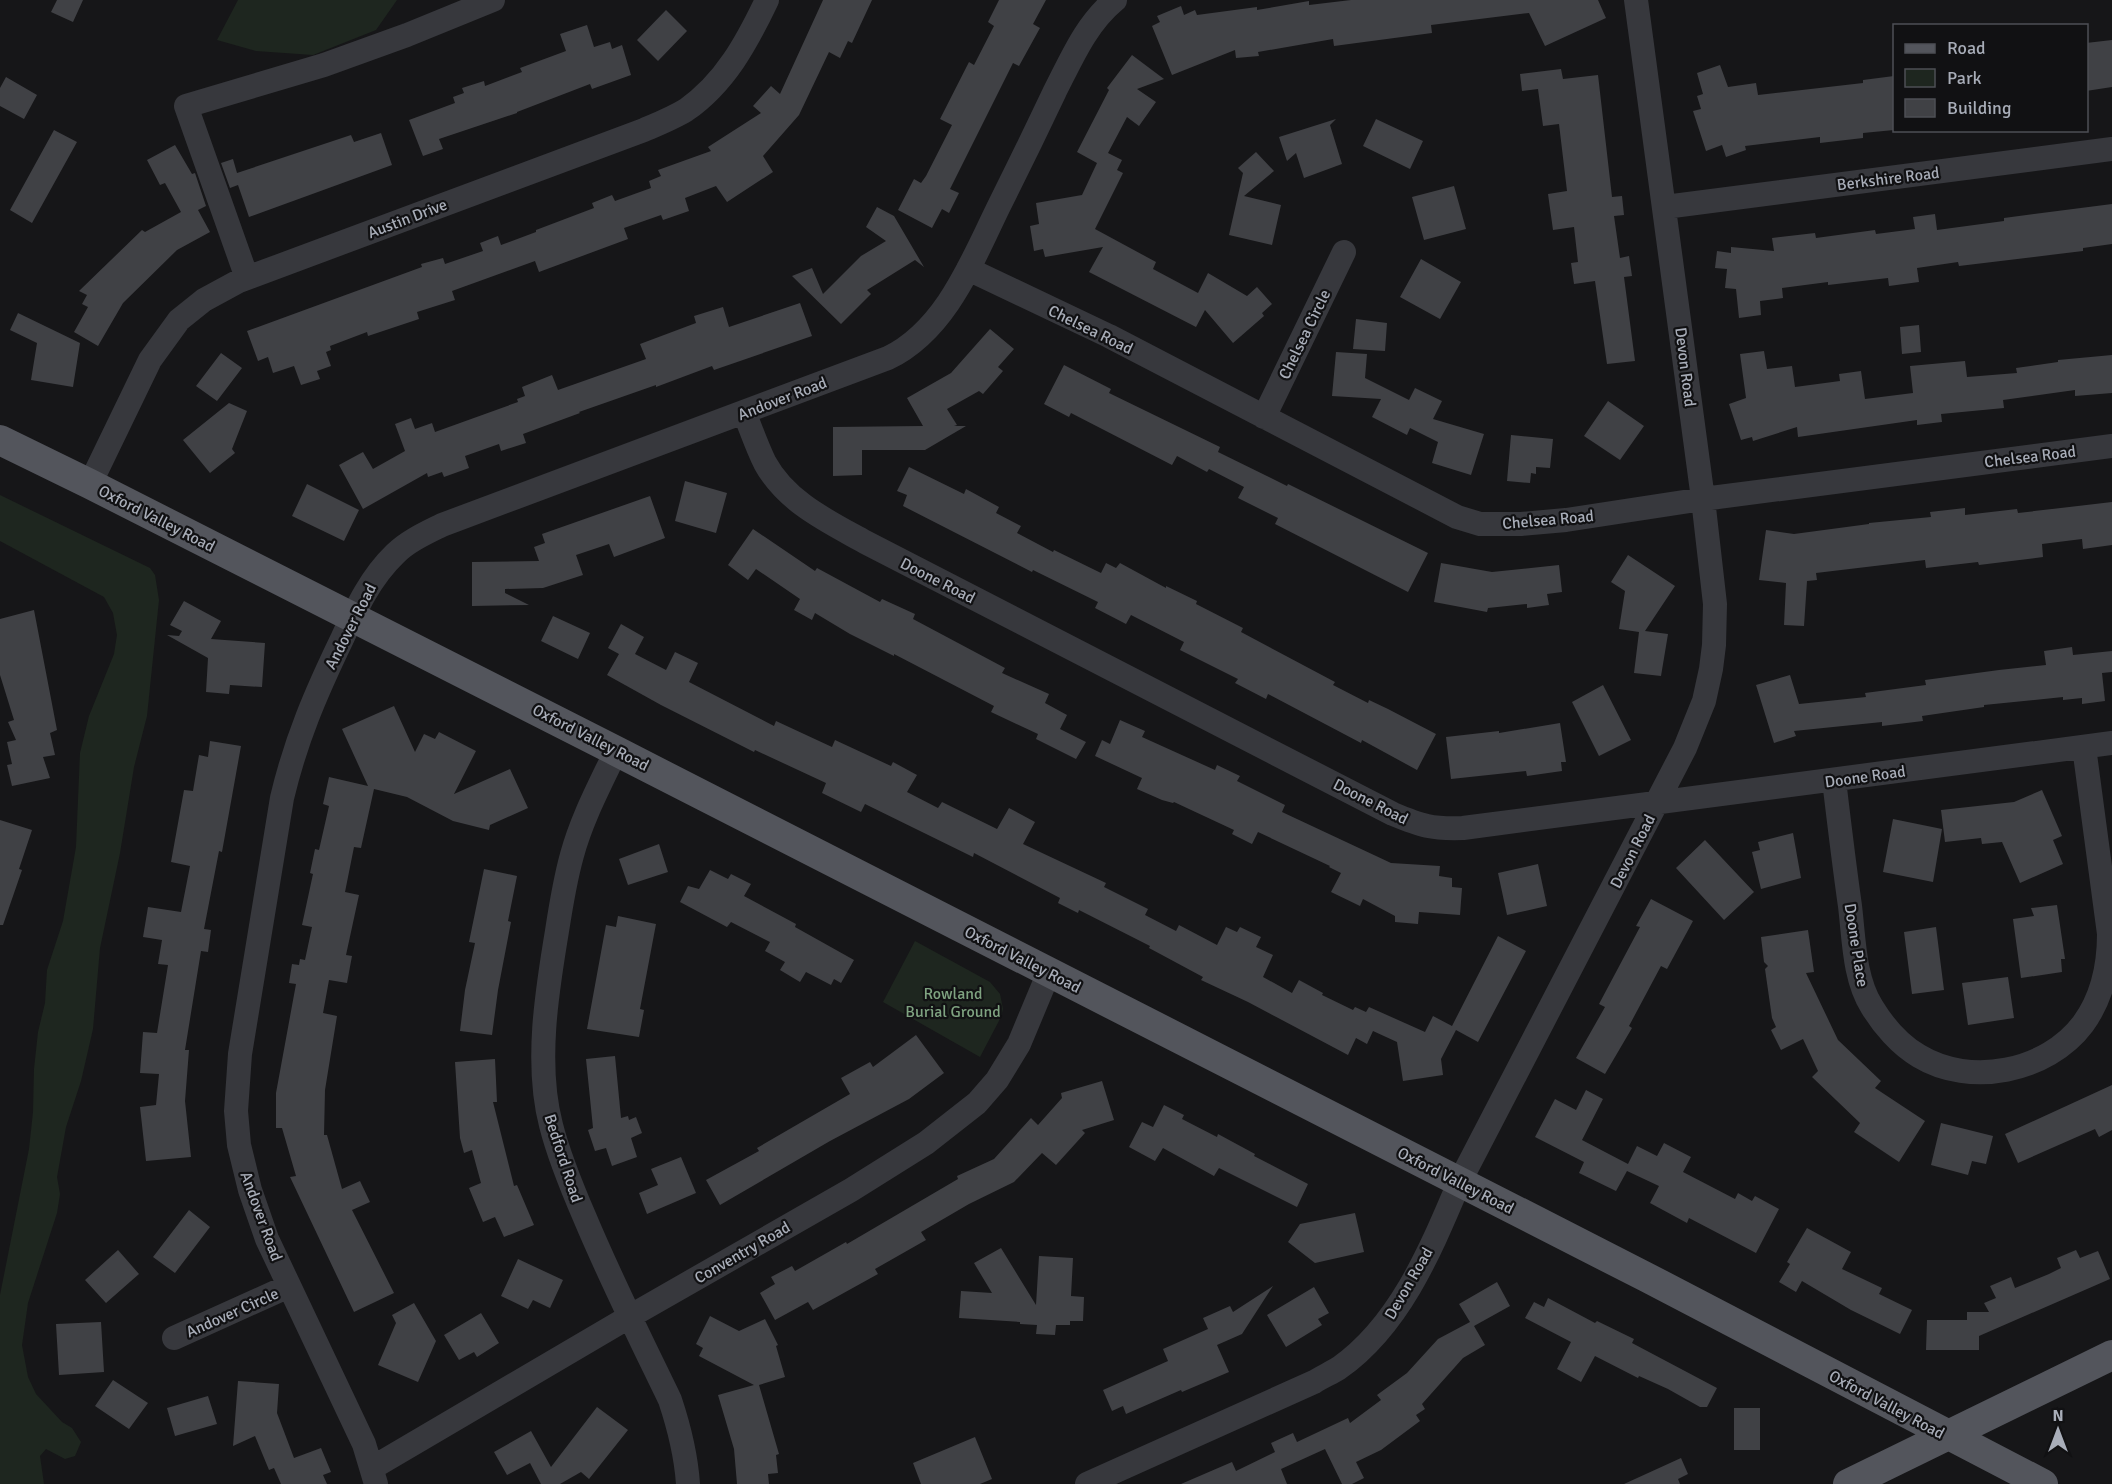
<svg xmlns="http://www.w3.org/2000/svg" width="2112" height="1484" viewBox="0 0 2112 1484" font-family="Signika,sans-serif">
<rect width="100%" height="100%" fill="#161618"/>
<path fill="#1e261f" d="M238,0H397L376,30L313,55L256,51L217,40Z
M0,495L150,568L155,575L159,600L147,716L134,767L120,853L100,948L93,1029L81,1081L66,1127L57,1177L60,1194L57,1213L28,1303L22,1345L28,1377L36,1394L62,1422L72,1428L81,1442L75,1456L65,1459L46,1449L40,1456L44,1484H0V1295L29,1149L33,1112L34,1069L38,1032L45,1003L47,970L63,921L76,847L80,753L89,716L114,654L117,635L113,613L104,597L0,541Z
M915,941L990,982L1000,994L1003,1009L1001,1017L980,1057L883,1002Z"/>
<path fill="#404145" d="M57,0H83L73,22L51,12Z
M823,0H872L852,43L848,41L840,58L829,52L799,115L763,156L773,172L727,202L716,186L685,198L689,211L663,220L661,215L624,228L628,239L539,272L535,261L452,291L455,300L417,312L419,319L368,336L367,332L330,346L331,350L326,352L331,366L317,371L320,379L301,385L294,366L273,373L268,357L258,361L247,331L422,267L421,264L443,258L445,264L483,251L480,243L498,236L501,245L536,232V230L594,208L592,203L612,195L615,201L651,188L649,181L661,176L658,170L711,151L708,147L761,113L753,106L771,86L780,94Z
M999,0H1046L1033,24L1040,28L1019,66L1013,63L950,189L959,193L949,213L942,209L932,228L898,210L914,179L921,183L926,176L952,125L940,119L969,62L974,65L994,26L988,22Z
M1351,0H1598L1606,18L1545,46L1529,13L1431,25L1432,33L1334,46L1333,39L1258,52L1259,56L1236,58L1235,50L1172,75L1152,26L1160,22L1157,16L1181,6L1184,15L1195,10L1197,15L1257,7V10L1309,1V5Z
M666,10L687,31L658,61L637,40Z
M587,25L594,47L610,42L612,49L622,45L631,75L592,89L590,84L517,112V113L439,139L443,149L423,156L409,120L455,103L453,97L464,93L462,88L484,81L485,86L522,72L520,68L566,51L560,34Z
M2112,40V87L2086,91V43Z
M1132,55L1164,79L1137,89L1156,102L1139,126L1127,117L1108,153L1122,160L1117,170L1123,173L1095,229L1156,262L1153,269L1198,293L1208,273L1247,296L1257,287L1272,304L1262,313L1264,316L1233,343L1205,310L1196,327L1089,272L1103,247L1045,257L1043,249L1034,251L1030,226L1039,224L1036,203L1082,195L1097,163L1077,152L1109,90L1107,88Z
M1720,65L1728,87L1756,83L1758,95L1863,83V80L1894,76V130L1863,133V138L1820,143V137L1745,146L1746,150L1726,157L1722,145L1706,151L1693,111L1701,109L1697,96L1703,94L1697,73Z
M1561,69L1563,79L1598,75L1612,197L1622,196L1624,215L1614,216L1620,258L1629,256L1632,276L1624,277L1635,361L1607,364L1595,281L1574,284L1571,263L1578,262L1574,227L1553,230L1548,194L1567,191L1559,124L1543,126L1538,89L1522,91L1520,74Z
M6,77L37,95L24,119L0,106V88Z
M1336,119L1330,125L1342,164L1304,178L1296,153L1287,161L1279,137Z
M1376,119L1423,141L1410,169L1363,146Z
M54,130L77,142L32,223L10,210Z
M381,133L392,165L249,217L238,185L230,188L221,163L233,159L237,173L351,135L354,142Z
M175,145L192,174L195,173L206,206L198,210L210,232L177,250L123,303L98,346L74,332L88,307L82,304L87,295L79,291L142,230L145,232L181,212L165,183L160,185L147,160Z
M1256,152L1274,171L1244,196L1281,205L1272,245L1229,235L1243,173L1238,168Z
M1454,186L1466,229L1424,240L1412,197Z
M2112,204V244L2083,248V251L1959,266L1958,262L1917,268L1919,282L1889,286L1888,278L1828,285V282L1782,288L1783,298L1760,301L1761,315L1739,318L1736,289L1725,288L1727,269L1715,268L1717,251L1731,253V247L1774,251L1772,238L1815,233L1816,238L1875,230L1876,234L1915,229L1913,217L1935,214L1937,230L2004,221V218Z
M877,207L894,216L924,267L915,260L867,290L871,294L841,324L792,276L812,268L823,294L861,256L886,241L866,227Z
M1421,259L1461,282L1440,319L1400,297Z
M800,303L812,336L714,370L712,366L656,387V385L579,412L580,413L523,434L526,443L501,451L499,444L465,456L469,468L444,477L442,472L428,477L427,473L363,509L339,465L363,452L373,469L405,451L395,424L411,418L415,429L432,423L435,432L518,402L517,399L525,396L522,387L552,375L558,390L646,359L640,344L696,323L694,316L723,307L729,327Z
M18,313L80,343L73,387L31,380L37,343L10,330Z
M1356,319L1387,323L1385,351L1353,349Z
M1919,325L1921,352L1902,354L1900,327Z
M990,329L1014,349L998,367L1003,371L983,394L979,391L947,409L957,425L954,426H966L925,450H862V475L833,476V427L923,426L907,398L951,373Z
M1764,351L1767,369L1792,366L1795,387L1840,381L1839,374L1861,371L1865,399L1913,393L1910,366L1965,361L1967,377L2017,373L2016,368L2058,362V360L2112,355V393L2075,396V390L2003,400L2004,408L1941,414L1942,422L1917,425V420L1798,437L1797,427L1753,441L1752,437L1741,440L1729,404L1746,398L1740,354Z
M1336,352L1367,354L1365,378L1409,400L1415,388L1442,401L1433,419L1484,434L1471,475L1432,463L1438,442L1410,428L1407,435L1372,417L1381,399L1332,396Z
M221,353L242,368L217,401L196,386Z
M1064,365L1111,389L1109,393L1220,447L1218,452L1287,486L1288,484L1428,553L1408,592L1275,524L1278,518L1238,498L1244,487L1209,469L1207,472L1177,456L1172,465L1071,413L1069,417L1044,404Z
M1608,401L1644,426L1620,460L1584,436Z
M229,403L247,411L232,449L235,453L210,473L183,440Z
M1511,435L1553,439L1550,468L1536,467V474L1531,473L1530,483L1507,481Z
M909,467L964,494L966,489L999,507L996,513L1021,526L1017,533L1053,552L1054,550L1101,573L1106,563L1116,568L1120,563L1166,588V586L1197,601L1196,604L1243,628L1241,632L1335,682L1333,685L1368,703L1369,700L1388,709L1436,734L1417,770L1362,740L1361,743L1268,694L1266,699L1235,683L1238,679L1180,650L1184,642L1131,615L1126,624L1095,608L1098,602L1033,570L1032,572L903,506L907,495L897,491Z
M685,481L727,493L716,533L675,521Z
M307,484L359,510L344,541L292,516Z
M650,496L665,538L614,557L609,544L576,555L583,575L543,588L505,589V593L529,605L472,606V562L539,561L534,547L545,543L542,534Z
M2112,502V545L2083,549L2082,539L2042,544L2043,557L1979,565L1978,562L1926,568L1925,560L1816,573L1817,580L1807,581L1804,626L1784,625L1786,583L1759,580L1766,530L1794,534L1869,524V523L1931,517L1930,512L1965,508V515L2017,509L2018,513Z
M753,529L815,571L817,568L880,602L882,599L915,614L913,619L1005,668L1002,673L1049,694L1045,703L1067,715L1060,729L1086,742L1076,759L1036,739L1038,734L991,712L994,706L894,654V656L850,634L815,613L812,620L794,610L800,599L756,569L748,580L728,565Z
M1628,555L1675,586L1645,631L1668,634L1661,676L1634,673L1639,632L1619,629L1625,591L1611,582Z
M1441,563L1492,572L1559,565L1562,592L1547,594L1549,605L1527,608V604L1488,608L1487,612L1434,602Z
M184,601L221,621L211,639L265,643L262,687L230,685L229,694L206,692L208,658L167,635L179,636L182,631L170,625Z
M34,610L57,730L50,733L55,755L43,757L50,778L12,786L7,765L12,764L7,742L16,740L8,722L14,720L0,675V619Z
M553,616L590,633L578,659L541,641Z
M621,624L644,637L635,654L666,670L675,652L698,663L689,682L774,726L776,721L832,747L835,740L891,766L893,762L917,775L907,792L938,808L942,802L997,829L1009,808L1035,822L1023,844L1106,883L1104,887L1148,909L1145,915L1176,931L1179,925L1217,945L1226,927L1237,932L1240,927L1261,937L1256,947L1273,955L1263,977L1292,993L1299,980L1323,993L1322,995L1353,1010L1355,1007L1366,1012L1369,1007L1425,1032L1433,1016L1452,1026L1498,936L1526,951L1478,1042L1456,1030L1441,1059L1443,1075L1403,1081L1397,1042L1373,1031L1367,1044L1356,1038L1348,1055L1248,1002L1201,980L1203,977L1149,948L1150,946L1079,910L1078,913L1058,903L1060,898L974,853L973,857L865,804L861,812L822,793L826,783L755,750L754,752L661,705L607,675L619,654L608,648Z
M2072,647L2073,655L2112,651V672L2102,673L2105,701L2082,704V698L2063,700V697L1984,705V707L1922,716L1923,721L1882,726V722L1794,731L1796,736L1774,743L1756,685L1790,675L1799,704L1866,697L1865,693L1926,685L1925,680L1999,670L2046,665L2044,651Z
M1603,685L1631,740L1599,756L1572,702Z
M394,706L415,752L424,734L435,739L439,732L476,751L454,794L510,769L528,808L490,825L489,830L453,821L407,797L374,789L361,848L354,847L345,892L359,895L346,955L352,956L347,983L329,980L323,1013L337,1016L325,1090L324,1135H327L342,1189L360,1181L370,1202L352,1210L394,1293L354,1312L290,1177L296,1176L282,1128H276V1093L296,984L289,983L292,964L299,965L300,959L305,960L312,927L302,925L313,874L310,873L315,849L319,850L329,806L323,804L329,777L368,786L342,729Z
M1120,720L1145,731L1142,737L1215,770L1217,765L1240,776L1237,781L1285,805L1282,812L1391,863L1440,866L1439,876L1452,878V887L1462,888L1460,915L1419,912L1418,924L1395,922V916L1363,899L1360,906L1331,892L1341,873L1329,867L1330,866L1258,832L1252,844L1232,834L1234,830L1174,802L1173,803L1162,800L1137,789L1142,778L1095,756L1102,740L1110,744Z
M1560,723L1566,762H1561L1562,771L1527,776L1526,771L1451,779L1446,737L1499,731V733Z
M210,741L241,746L222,852L219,851L204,929L211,930L208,952L201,951L185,1050H189L185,1101L191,1157L146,1161L140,1107L156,1105L159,1074L140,1073L143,1032L157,1033L168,965L158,964L162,940L143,937L148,907L181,912L190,866L171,862L184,790L193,791L199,755L208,757Z
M2042,790L2062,836L2053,840L2063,864L2020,883L2002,842L1982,844L1981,838L1945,842L1941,810L2014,802Z
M1893,819L1942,829L1933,882L1883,872Z
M0,820L32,830L19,869L22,870L3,925H0Z
M1793,833L1801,878L1761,889L1752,852L1760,850L1758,842Z
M1705,840L1754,892L1724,920L1676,868Z
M659,844L668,872L628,885L619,859Z
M1538,864L1547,906L1507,915L1498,873Z
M484,869L517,876L508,921L511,922L498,990L492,1035L460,1031L465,990L475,943L469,942Z
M710,870L728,879L731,874L751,884L744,896L796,924L795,927L854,960L841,983L834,979L831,985L806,972L800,982L780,970L785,962L765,951L770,942L731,922L727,927L680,902L688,886L699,889Z
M1651,899L1693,921L1667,969L1661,966L1629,1026L1632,1028L1605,1074L1576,1058L1605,1007L1599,1004L1640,927L1636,926Z
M2057,905L2065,959H2061L2062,972L2021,978L2013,919L2034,916L2031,908Z
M618,916L656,924L640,1009L644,1010L639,1037L587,1029L606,925L616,927Z
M1936,927L1944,990L1912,994L1904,932Z
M1808,930L1814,972L1806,973L1838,1040L1881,1081L1875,1088L1925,1121L1899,1162L1854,1132L1860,1123L1812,1077L1818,1071L1803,1039L1781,1050L1771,1030L1776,1027L1772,1018L1765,969L1768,966L1764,962L1761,937Z
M2008,977L2014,1018L1968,1025L1962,983Z
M916,1035L944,1073L909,1099L830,1141L720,1205L706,1180L759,1151L757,1148L850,1094L841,1078L870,1062L873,1067Z
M615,1056L621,1118L628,1116L629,1120L636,1117L642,1133L631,1138L637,1157L612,1166L606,1148L595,1151L588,1130L593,1128L586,1059Z
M495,1059L497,1102H493L514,1186L517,1185L534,1225L504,1237L495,1217L483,1222L469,1188L481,1183L472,1150L464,1153L460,1138L455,1062Z
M1102,1081L1114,1120L1082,1130L1085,1133L1056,1165L1042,1153L1014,1182L969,1204L921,1232L926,1240L875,1269L878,1274L813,1310L808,1302L775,1320L760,1293L775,1284L771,1277L792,1266L795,1271L846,1242L847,1244L958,1179L957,1176L994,1159L1031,1118L1038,1125L1062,1098L1061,1093Z
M2112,1085V1130L2099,1137L2095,1129L2018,1163L2005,1134Z
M1586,1090L1603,1099L1582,1140L1628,1164L1637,1146L1657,1156L1664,1143L1691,1157L1683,1172L1735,1199L1738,1193L1752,1201L1755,1196L1779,1209L1756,1253L1689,1218L1687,1223L1650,1203L1659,1186L1627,1171L1616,1191L1579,1173L1584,1162L1535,1137L1555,1099L1576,1110Z
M1164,1105L1184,1115L1182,1119L1217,1137L1218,1134L1255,1154L1254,1156L1308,1184L1297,1207L1219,1168L1214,1176L1163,1148L1155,1161L1129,1147L1142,1122L1153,1127Z
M1941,1123L1993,1136L1986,1164L1972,1161L1968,1175L1931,1165Z
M681,1157L696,1193L647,1214L639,1193L658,1185L651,1169Z
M189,1210L210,1227L175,1273L153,1257Z
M1355,1213L1364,1252L1315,1263L1288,1242L1300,1224Z
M1807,1228L1851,1252L1842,1269L1882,1288L1879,1294L1912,1310L1900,1334L1851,1310L1802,1281L1796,1292L1779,1282L1790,1264L1787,1262Z
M1001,1248L1036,1305L1039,1256L1073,1258L1071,1296L1084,1297L1083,1321H1070V1325H1056L1055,1335L1036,1334L1037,1325L1020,1324V1322L959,1318L961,1291L992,1293L974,1263Z
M118,1250L139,1274L106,1303L85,1280Z
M2076,1250L2080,1258L2098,1251L2110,1279L1979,1336V1350H1926L1927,1320H1967V1312H1989L1984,1303L1996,1298L1990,1286L2011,1277L2015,1288L2049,1274L2061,1268L2057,1258Z
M518,1259L563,1280L550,1308L533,1300L528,1309L501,1296Z
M1497,1282L1510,1306L1474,1326L1485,1345L1463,1358L1422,1404L1425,1409L1416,1415L1420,1421L1381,1450L1356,1462L1364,1478L1352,1484H1342L1325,1449L1281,1469L1287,1484H1181L1232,1462L1236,1471L1275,1452L1271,1443L1293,1433L1297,1442L1348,1418L1350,1423L1381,1400L1377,1395L1407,1373L1438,1339L1470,1322L1459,1304Z
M1273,1286L1242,1334L1217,1345L1229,1372L1182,1392L1181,1390L1126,1414L1123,1406L1112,1411L1103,1390L1168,1361L1163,1349L1208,1329L1203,1318L1230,1306L1233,1312Z
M1314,1287L1329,1313L1318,1319L1322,1325L1286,1347L1267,1315Z
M1548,1298L1595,1323L1597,1321L1634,1339L1632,1343L1717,1388L1707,1407H1700L1668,1389L1639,1376L1638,1378L1595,1356L1581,1382L1557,1369L1571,1342L1525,1318L1534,1302L1544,1307Z
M414,1303L436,1341L418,1382L378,1365L396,1323L392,1315Z
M481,1313L499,1343L477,1357L474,1352L459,1360L444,1335Z
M710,1316L739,1331L765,1319L778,1345L776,1346L785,1377L759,1385L779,1454L776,1455L778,1473L768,1474L769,1484H737L734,1449L718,1395L754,1385L699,1356L703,1348L696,1344Z
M101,1322L104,1372L59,1375L56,1324Z
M113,1380L148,1403L129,1429L95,1406Z
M238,1381L279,1384L277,1413L294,1458L321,1448L331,1472L323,1475L327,1484H281L274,1468L269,1470L255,1436L233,1446Z
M208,1396L217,1424L175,1436L167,1408Z
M597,1407L628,1430L589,1479L581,1472L560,1484H541L530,1463L507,1475L494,1452L531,1431L551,1467Z
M1734,1408H1760V1450H1734Z
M975,1437L992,1479L980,1484H921L913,1463Z
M1681,1458L1688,1474L1678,1479L1680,1484H1624Z"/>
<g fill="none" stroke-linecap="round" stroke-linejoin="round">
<path stroke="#37383d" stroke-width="24" d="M1665,207L2112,149
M968,269L1109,336L1457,517L1480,524H1521L1566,520L1703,499L2112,446
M247,278L186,106L324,65L407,35L493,0
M744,412C751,429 757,447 765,463C786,502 829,522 865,542L1393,814C1422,826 1431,829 1463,828L2112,743
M1264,417L1344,252
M90,484L150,360L179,320L204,300L239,281L644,130C658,124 673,118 686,110C725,83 747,42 767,0
M616,751C600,785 582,818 572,855C565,880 561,905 557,931C547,991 535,1064 551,1125C559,1157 572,1188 585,1218C611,1280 641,1340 670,1400C679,1427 686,1455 688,1484
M1834,780C1839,822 1844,864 1850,906C1854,939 1854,979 1872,1007C1883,1025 1900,1045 1919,1056C1970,1087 2047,1072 2083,1024C2102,998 2109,965 2109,934L2084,747
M174,1338L289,1286
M372,1468L629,1317L851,1190L926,1143L977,1103L997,1080L1019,1044L1049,972
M376,1484L364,1444L267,1239L250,1190L239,1145L236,1111L240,1054L282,798C296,739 316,693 342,639C356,609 370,578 395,554C408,541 426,533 442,525L888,358C946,330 972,261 999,206C1018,168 1037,129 1055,91C1072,58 1086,24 1115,0
M1087,1484L1314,1382C1322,1377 1331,1373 1339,1368C1400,1325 1431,1249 1459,1183L1685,748L1704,701L1711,669L1714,645L1715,604L1703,499L1636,0"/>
<path stroke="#53555c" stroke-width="30" d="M0,440L90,484L616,751L1646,1277L2043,1484
M1848,1484L2112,1355"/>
</g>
<g text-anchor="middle" stroke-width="4.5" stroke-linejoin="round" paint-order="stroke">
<g font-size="16" fill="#a8adb8" stroke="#111113">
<text transform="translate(1888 178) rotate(-7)" y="6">Berkshire Road</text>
<text transform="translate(407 218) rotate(-21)" y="6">Austin Drive</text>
<text transform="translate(1091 329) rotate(26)" y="6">Chelsea Road</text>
<text transform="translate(1304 334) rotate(-64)" y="6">Chelsea Circle</text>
<text transform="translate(1686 367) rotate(83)" y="6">Devon Road</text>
<text transform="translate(782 398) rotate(-21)" y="6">Andover Road</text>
<text transform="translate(2030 456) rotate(-7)" y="6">Chelsea Road</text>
<text transform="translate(157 518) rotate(27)" y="6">Oxford Valley Road</text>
<text transform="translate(1548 519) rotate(-5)" y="6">Chelsea Road</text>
<text transform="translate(938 580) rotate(27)" y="6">Doone Road</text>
<text transform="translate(350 626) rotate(-63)" y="6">Andover Road</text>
<text transform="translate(591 737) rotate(27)" y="6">Oxford Valley Road</text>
<text transform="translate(1865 776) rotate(-8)" y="6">Doone Road</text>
<text transform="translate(1371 801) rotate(27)" y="6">Doone Road</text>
<text transform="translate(1632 851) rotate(-63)" y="6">Devon Road</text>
<text transform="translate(1857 945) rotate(81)" y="6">Doone Place</text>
<text transform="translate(1023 959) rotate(27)" y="6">Oxford Valley Road</text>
<text transform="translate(564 1158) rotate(72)" y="6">Bedford Road</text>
<text transform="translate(1456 1180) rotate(27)" y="6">Oxford Valley Road</text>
<text transform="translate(262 1216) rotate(70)" y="6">Andover Road</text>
<text transform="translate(742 1252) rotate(-30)" y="6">Conventry Road</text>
<text transform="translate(1408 1283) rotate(-60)" y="6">Devon Road</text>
<text transform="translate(232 1312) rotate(-24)" y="6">Andover Circle</text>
<text transform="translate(1887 1404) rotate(28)" y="6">Oxford Valley Road</text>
</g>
<g font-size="16" fill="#7fa381" stroke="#111113">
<text x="953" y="999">Rowland<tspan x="953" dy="18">Burial Ground</tspan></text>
</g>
</g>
<rect x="1893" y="24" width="195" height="108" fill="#111113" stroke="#4d4f55" stroke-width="1.5"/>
<rect x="1905" y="44" width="30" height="9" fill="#53555c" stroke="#4d4f55" stroke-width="1.5"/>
<text x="1947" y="54" font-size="18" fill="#a8adb8">Road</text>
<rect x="1905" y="69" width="30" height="18" fill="#1e261f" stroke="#4d4f55" stroke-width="1.5"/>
<text x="1947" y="84" font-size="18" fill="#a8adb8">Park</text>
<rect x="1905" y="99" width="30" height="18" fill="#404145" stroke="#4d4f55" stroke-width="1.5"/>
<text x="1947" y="114" font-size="18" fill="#a8adb8">Building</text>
<g transform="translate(2058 1430)" stroke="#111113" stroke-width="4.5" paint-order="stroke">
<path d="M0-4.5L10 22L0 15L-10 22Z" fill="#a8adb8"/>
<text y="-9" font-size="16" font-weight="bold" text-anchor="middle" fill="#a8adb8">N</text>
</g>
</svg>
